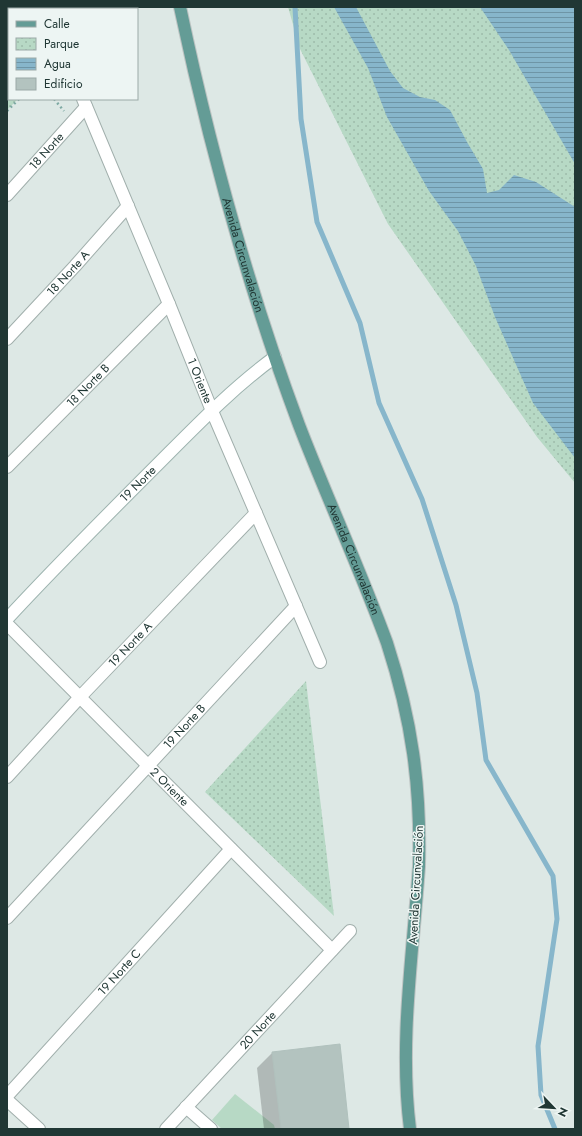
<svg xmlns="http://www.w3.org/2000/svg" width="582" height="1136" viewBox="0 0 582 1136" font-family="Jost,sans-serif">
<defs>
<pattern id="park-dots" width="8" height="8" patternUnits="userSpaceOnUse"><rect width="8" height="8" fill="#b7d9c5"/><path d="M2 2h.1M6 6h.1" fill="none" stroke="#9dbbaa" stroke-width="1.8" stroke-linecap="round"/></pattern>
<pattern id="water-rules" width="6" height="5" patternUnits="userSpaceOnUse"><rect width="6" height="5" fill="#87b6cb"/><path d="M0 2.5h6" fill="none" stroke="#6e95a6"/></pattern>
</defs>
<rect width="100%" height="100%" fill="#dde8e5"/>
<path fill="#b7d9c5" d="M235,1094L274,1125L275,1129H222L212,1120Z"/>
<path fill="url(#park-dots)" d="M7,7H46L47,9H9V99H18L7,110Z
M288,7H575V483L537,437L388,224L300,49Z
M306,681L334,916L205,792Z"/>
<path fill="url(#water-rules)" d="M334,7H356L390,71L403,88L420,97L435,100L450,110L467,142L483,169L487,193L499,190L514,175L536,182L575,207V458L533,403L495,317L476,266L458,231L429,191L387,117L368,68Z
M480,7H575V164L509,50Z"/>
<path fill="#0003" d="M272,1053L348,1129H264L257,1068Z"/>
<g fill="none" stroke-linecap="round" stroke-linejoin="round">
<path stroke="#87b6cb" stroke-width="5" d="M295,7L301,119L317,222L360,323L379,403L422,499L456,605L477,693L486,760L553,876L557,919L538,1046L541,1095L555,1129"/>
</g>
<path fill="#b3c3bf" stroke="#b0c1bd" d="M340,1044L349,1129H281L272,1052Z"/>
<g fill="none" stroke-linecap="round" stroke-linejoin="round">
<defs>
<g id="street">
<path id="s1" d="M83,99L169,304L212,411L320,662"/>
<path id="s2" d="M7,195L86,107"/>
<path id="s3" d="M7,339L75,266L128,206"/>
<path id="s4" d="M7,467L169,304"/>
<path id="s5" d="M7,624L332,950"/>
<path id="s6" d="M7,777L80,697L256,513"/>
<path id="s7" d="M7,918L296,606"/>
<path id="s8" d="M7,1096L231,849"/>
<path d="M7,1100L39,1129"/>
<path d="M186,1107L211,1129"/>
<path id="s9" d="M166,1129L350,931"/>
</g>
<g id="secondary">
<path id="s10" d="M7,619C55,567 105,517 155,467C193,429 231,389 275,357"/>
</g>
<g id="primary">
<path id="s11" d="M180,7C210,149 248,288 299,425C327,498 360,569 387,643C412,720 421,786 419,866C413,953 399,1042 410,1129"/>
</g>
</defs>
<use href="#street" stroke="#a1afac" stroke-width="14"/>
<use href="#secondary" stroke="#9db3af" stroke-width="14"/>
<use href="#primary" stroke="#bcc3c2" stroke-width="14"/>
<path stroke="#7faaa4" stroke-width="2.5" stroke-dasharray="2 3" stroke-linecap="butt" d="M7,50L9,51
M54,99L64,111
M7,111L19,99"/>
<use href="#street" stroke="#fff" stroke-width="12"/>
<use href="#secondary" stroke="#fff" stroke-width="12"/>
<use href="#primary" stroke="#649c96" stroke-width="12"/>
</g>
<g text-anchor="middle" stroke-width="3" stroke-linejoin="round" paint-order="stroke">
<g font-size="12" fill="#203734" stroke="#edf5f3">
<text dy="4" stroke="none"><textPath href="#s2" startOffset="59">18 Norte</textPath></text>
<text dy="4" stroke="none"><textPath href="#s11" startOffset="256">Avenida Circunvalación</textPath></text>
<text dy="4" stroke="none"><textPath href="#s3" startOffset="90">18 Norte A</textPath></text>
<text dy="4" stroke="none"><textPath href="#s1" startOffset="305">1 Oriente</textPath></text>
<text dy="4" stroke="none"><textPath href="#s4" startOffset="115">18 Norte B</textPath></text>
<text dy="4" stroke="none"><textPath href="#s10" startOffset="188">19 Norte</textPath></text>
<text dy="4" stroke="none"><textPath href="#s11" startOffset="580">Avenida Circunvalación</textPath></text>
<text dy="4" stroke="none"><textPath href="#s6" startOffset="181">19 Norte A</textPath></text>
<text dy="4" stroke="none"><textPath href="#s7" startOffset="261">19 Norte B</textPath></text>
<text dy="4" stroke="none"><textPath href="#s5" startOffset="230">2 Oriente</textPath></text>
<text transform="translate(416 885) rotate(-87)" y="4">Avenida Circunvalación</text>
<text dy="4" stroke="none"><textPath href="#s8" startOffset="167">19 Norte C</textPath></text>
<text dy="4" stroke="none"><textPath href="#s9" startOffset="135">20 Norte</textPath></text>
</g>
</g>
<rect width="582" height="1136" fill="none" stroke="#203734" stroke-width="16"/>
<rect x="8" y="8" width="130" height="92" fill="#edf5f3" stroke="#9ba9a7"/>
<rect x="16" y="21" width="20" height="6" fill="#649c96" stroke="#9ba9a7"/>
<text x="44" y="28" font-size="12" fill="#203734">Calle</text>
<rect x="16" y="38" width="20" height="12" fill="url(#park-dots)" stroke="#9ba9a7"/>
<text x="44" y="48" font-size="12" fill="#203734">Parque</text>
<rect x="16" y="58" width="20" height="12" fill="url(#water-rules)" stroke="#9ba9a7"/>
<text x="44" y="68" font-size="12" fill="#203734">Agua</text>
<rect x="16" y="78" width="20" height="12" fill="#b3c3bf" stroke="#9ba9a7"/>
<text x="44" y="88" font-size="12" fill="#203734">Edificio</text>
<g transform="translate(554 1108) rotate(115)" stroke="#edf5f3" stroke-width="3" paint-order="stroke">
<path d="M0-3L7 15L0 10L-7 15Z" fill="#203734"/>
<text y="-6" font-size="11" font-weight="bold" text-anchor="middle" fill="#203734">N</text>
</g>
</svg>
